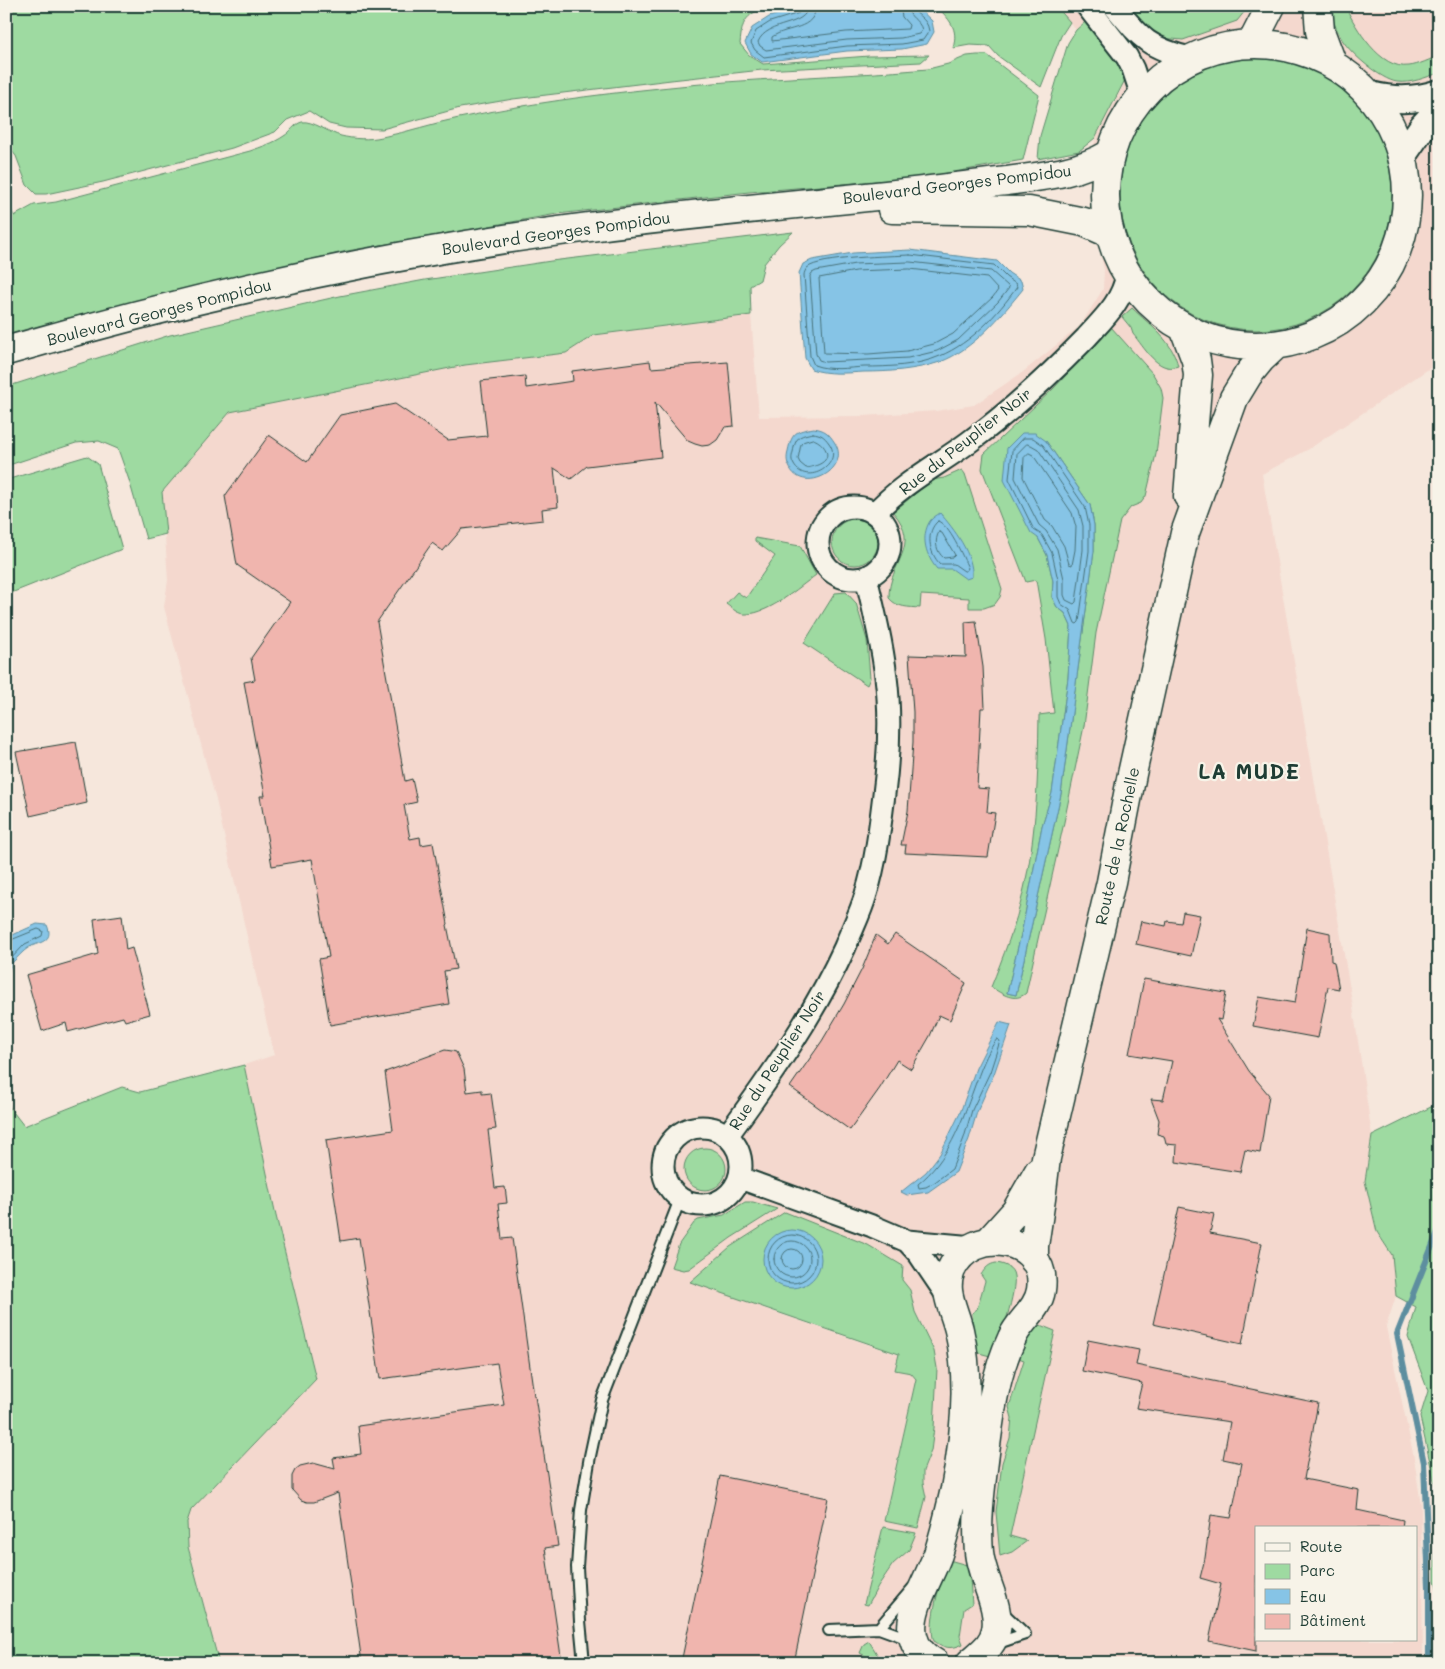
<svg xmlns="http://www.w3.org/2000/svg" width="1445" height="1669" viewBox="0 0 1445 1669" font-family="Mali,sans-serif">
<rect width="100%" height="100%" fill="#f6e7dc"/>
<filter id="ink" filterUnits="userSpaceOnUse"><feTurbulence type="fractalNoise" baseFrequency=".02" numOctaves="2"/><feDisplacementMap in="SourceGraphic" scale="10" xChannelSelector="R" yChannelSelector="G"/><feConvolveMatrix kernelMatrix="1 2 1 2 8 2 1 2 1" color-interpolation-filters="sRGB"/></filter>
<g filter="url(#ink)">
<path fill="#f4d8ce" fill-rule="evenodd" d="M1056,6H1439V362L1309,449L1262,474L1353,1007L1372,1136L1365,1181L1377,1232L1392,1255L1396,1296L1386,1327L1414,1458L1421,1505L1423,1663H886L877,1654L860,1653L878,1663H219L188,1547L187,1522L191,1510L316,1379L276,1216L244,1065L274,1055L216,800L164,607L168,580L162,492L230,412L465,365L566,353L594,335L751,315L759,417L864,416L936,411L974,405L1023,372L1080,326L1103,289L1104,270L1092,213L1091,176L1095,138L1122,88L1084,22L1076,30ZM1071,626L1061,794L1016,994ZM999,1022L1011,1026L994,1074L977,1112L969,1139L956,1172L928,1192H902L926,1172L940,1154L960,1113L976,1068ZM745,1202H748L776,1210L731,1238L689,1269L671,1267L679,1244L694,1223L702,1219L724,1215ZM985,1269L994,1357L972,1313L977,1309L985,1281L981,1274ZM902,1280L910,1290L915,1312L934,1351V1428L931,1451L923,1471V1483L926,1497L917,1528L884,1520L916,1379L911,1373L895,1370L899,1355L763,1308L752,1302ZM883,1527L909,1550L893,1564L878,1586L868,1605L865,1604ZM1256,1528H1416V1640H1256ZM969,1567L972,1604L964,1609L960,1636L945,1648L934,1641L931,1631L942,1576Z"/>
<path fill="#9edaa1" stroke="#5e8c6a" fill-rule="evenodd" d="M6,6H765C745,17 742,20 740,44L749,55L763,64L869,56L929,55L921,62L762,70L671,80L513,99L460,108L382,129L346,128L329,124L309,111L287,120L275,132L232,148L103,182L46,194H36L27,185L16,156L6,144Z
M936,6H1056L1070,22L1061,36L1041,87L998,56L989,46L970,45L953,48C959,28 949,19 936,6Z
M1126,6H1249L1237,21L1183,40L1161,38L1152,34Z
M1332,6H1345C1356,28 1380,70 1409,66C1419,65 1430,59 1439,56V73C1426,77 1411,84 1397,82C1381,80 1347,51 1340,36C1335,27 1331,16 1332,6Z
M1085,22L1127,76L1095,138L1079,151L1038,159L1040,136L1068,43L1076,30Z
M977,55H987L1039,95L1023,160L925,177L749,192L557,214L347,251L56,321L6,335V197L14,216L34,205L56,202L250,151C261,147 274,143 284,136C291,132 294,124 302,122C312,120 329,133 341,136C353,139 369,140 382,137C408,132 433,123 459,118C525,104 593,95 660,88C749,78 839,77 928,69L948,64L967,56Z
M1120 194a136 136 0 1 1 272 0a136 136 0 1 1-272 0Z
M793,232L779,245L764,264L760,280L750,286L751,315L594,335L566,353L465,365L230,412L162,492L166,534L146,539L129,480L118,449L99,441L76,443L6,466V387L170,335L340,296L425,280L551,261Z
M1132,308C1150,325 1173,341 1178,366C1158,374 1144,347 1133,334L1131,328L1122,317Z
M1111,327L1153,374L1161,388L1163,398L1156,454L1146,496L1141,503L1131,507L1120,521L1096,633L1084,726L1063,827L1026,993C1015,1003 1002,994 991,987C1003,957 1016,924 1023,893C1037,835 1038,774 1039,715L1054,713L1046,639L1036,580L1026,582L982,469L984,454L1053,389ZM1046,441L1090,505L1094,525V551L1061,794L1016,995L1007,993L1022,930L1042,826L1052,793L1068,678L1071,626L1065,613L1057,607L1052,597L1053,581L1047,555L1038,538Z
M87,456L98,464L122,549L6,595V480Z
M962,470L965,474L1002,589L1000,597L995,604L984,608H969V598L921,595L920,608C909,607 897,608 889,598C888,563 923,546 893,512L932,480L944,478Z
M832 542a23 23 0 1 1 46 0a23 23 0 1 1-46 0Z
M755,538L800,546L816,575C798,588 770,613 747,614C739,615 733,609 726,604L737,592L746,598L775,556L755,541Z
M846,592L856,603L867,640L870,678L867,685L804,643L835,593Z
M244,1065L276,1216L316,1379L191,1510L187,1522L188,1547L219,1663H6V1097L10,1108L24,1126L122,1087L140,1092Z
M1439,1103V1595L1435,1580V1485L1420,1417L1428,1391L1408,1337L1416,1307L1396,1296L1392,1255L1377,1232L1365,1181L1372,1136Z
M684 1169a21 21 0 1 1 42 0a21 21 0 1 1-42 0Z
M745,1202H753L777,1209L731,1238L689,1269L683,1270L671,1267L679,1244L694,1223L698,1220L724,1215Z
M785,1212L868,1245L903,1266L902,1280L910,1290L915,1312L934,1351L937,1368L934,1428L931,1451L923,1471V1483L926,1497L918,1528L884,1521L916,1379L911,1373L895,1370L899,1354L690,1282L730,1247Z
M996,1263C1004,1264 1013,1267 1014,1276C1017,1290 1000,1341 994,1357L975,1352L972,1313L977,1309L985,1281L981,1275C985,1268 989,1264 996,1263Z
M1040,1325L1055,1331L1010,1536L1027,1541L1012,1552L1000,1556L996,1512L1002,1463L1010,1438L1012,1418L1009,1407L1024,1360L1013,1356L1028,1334Z
M883,1527L916,1533L909,1550L893,1564L878,1586L868,1605L864,1604Z
M949,1560L967,1565L969,1567L972,1604L964,1609L960,1636L963,1644C951,1650 944,1648 934,1641C927,1623 941,1578 949,1560Z
M869,1641L877,1654L886,1663H878L860,1653L864,1644Z"/>
<path fill="#86c4e6" stroke="#5d8e9f" d="M804,6H916L932,21L934,32L927,44L902,49L847,51L762,62L751,54L745,43L752,28L769,17Z
M910,250L997,261L1009,273L1021,281L1023,289C1002,315 973,350 940,362C916,370 889,372 864,372C846,373 828,375 811,369L805,358L799,273L803,264L812,260L853,253Z
M814,428C825,430 828,432 835,443C852,470 801,496 789,466C786,460 787,457 788,451C792,432 796,431 814,428Z
M1022,433H1035L1046,441L1090,505L1094,525V551L1061,794L1016,995L1007,993L1022,930L1042,826L1052,793L1068,678L1071,626L1065,613L1057,607L1052,597L1053,581L1047,555L1038,538L1031,533L1004,480L1007,448Z
M940,513C954,529 974,555 972,577L966,579L952,569H937C926,556 920,537 930,521C932,518 937,515 940,513Z
M37,924L47,925C55,943 37,942 28,948C23,951 17,958 13,962C7,970 8,980 6,989V938Z
M999,1022L1011,1025L994,1074L977,1112L969,1139L956,1172L928,1192L907,1195L901,1192L926,1172L940,1154L960,1113L976,1068Z
M763 1259a29 29 0 1 1 58 0a29 29 0 1 1-58 0Z"/>
<g fill="none" stroke-linecap="round" stroke-linejoin="round">
<path stroke="#48737b" stroke-width="1" d="M802,6L799,13L770,22L756,31L751,43L755,50L764,57L847,46L902,44L923,40L929,31C927,16 915,18 914,6
M808,6C807,28 767,20 758,42L760,46L766,50L847,40L901,38L919,34L922,30C920,20 908,18 907,6
M816,6C815,31 787,26 772,37V41L846,32L908,29L909,25L902,17L900,6
M910,255L994,265L1006,277L1016,284L1017,287C998,314 971,343 940,356C917,366 889,367 864,367C848,368 830,371 814,365L810,356L804,275C804,273 806,269 807,268C820,257 891,256 910,255Z
M910,262L991,271L1008,286L1009,288L998,302L958,340L937,351L908,358L825,362L819,360L816,354L810,276L812,273L816,271L855,264Z
M910,269L987,278L998,290L993,297L953,334L934,344L907,351L868,354L824,353L819,278L856,271Z
M813,433C821,434 824,436 829,443C845,465 804,488 793,463C791,459 792,456 793,452C796,437 798,436 813,433Z
M1024,438H1033L1043,445L1085,507L1089,525V551L1079,622L1077,624L1075,623L1070,610L1061,604L1058,597V580L1052,553L1042,535L1034,530L1009,479L1012,451Z
M813,439C821,441 831,452 825,460C821,465 812,467 806,468L800,463L798,459L801,444L803,442Z
M1027,444L1031,445L1038,449L1079,510L1083,526V550L1076,602L1074,604L1066,600L1064,595V579L1057,549L1046,531L1039,525L1015,478L1017,454Z
M1029,453L1033,455L1072,513L1076,527L1075,550L1072,565L1069,564L1064,546L1052,526L1045,520L1023,477L1024,458Z
M938,521C950,526 962,555 968,568L966,571H964L954,564H940C929,553 925,532 938,521Z
M939,532L942,533L955,555L953,557L944,558C936,552 934,540 939,532Z
M6,942L38,929L43,931L42,936L25,944L6,964
M997,1039L1000,1041L990,1072L972,1110L964,1138L952,1169L935,1182L926,1187L919,1188L918,1184C948,1160 961,1124 974,1088C980,1072 986,1053 997,1039Z
M768 1259a24 24 0 1 1 48 0a24 24 0 1 1-48 0Z
M774 1259a18 18 0 1 1 36 0a18 18 0 1 1-36 0Z
M782 1259a10 10 0 1 1 20 0a10 10 0 1 1-20 0Z"/>
<path stroke="#5d8e9f" stroke-width="6" d="M1429,1663V1587L1424,1463L1397,1334L1439,1229"/>
</g>
<path fill="#f0b5ae" stroke="#1f3d34" d="M650,361L651,368L728,362L734,426L725,427L717,440L710,445L702,446L695,444L688,441L655,402L661,457L587,466L571,479L554,468L558,507L542,509L543,520L462,529L443,551L432,543L377,622L405,781L412,779L417,802L404,805L410,839L420,837L421,845L433,843L448,924L447,925L456,969L444,971L449,1004L330,1025L319,959L329,957L312,859L272,866L260,796H265L244,682L255,680L251,658L290,602L237,565L225,496L269,435L307,462L340,415L395,404L448,440L487,436L481,381L525,376L526,388L573,381L572,371Z
M976,621L983,667L985,708H981L977,788L989,789L987,812L995,813L988,857L905,853L906,845H901L908,811L913,742V712L909,655L966,657L965,622Z
M76,742L87,803L30,816L16,752Z
M1183,912L1200,915L1191,956L1136,944L1141,921L1166,926L1167,921L1181,923Z
M122,915L126,950L132,948L150,1014L125,1021L123,1017L68,1032L66,1023L42,1031L26,975L98,954L94,919Z
M1307,928L1330,933L1331,961L1334,962L1339,989L1328,987L1318,1038L1253,1026L1259,997L1295,1003Z
M895,934L966,983L950,1020L939,1015L930,1036L911,1069L897,1060L880,1088L850,1130L790,1087L822,1041L844,1004L862,969L876,935L888,944Z
M1144,979L1226,993L1221,1020L1217,1019L1249,1071L1269,1095L1260,1153L1245,1150L1240,1172L1176,1162L1177,1145L1166,1144L1164,1136L1157,1134L1159,1120L1151,1099L1163,1100L1172,1061L1129,1054Z
M445,1050L452,1051L456,1052L458,1056L464,1069L467,1092L482,1090V1094L491,1093L496,1129L488,1130L495,1188L505,1187L507,1203L498,1204L502,1239L512,1238L534,1396H535L558,1546L545,1548L562,1663H362L338,1493L314,1502H307L301,1500L292,1490V1476L295,1470L300,1466L313,1463L335,1469L333,1458L361,1454L358,1426L504,1405L497,1363L380,1379L359,1238L341,1241L326,1140L393,1130L385,1072Z
M1179,1207L1214,1214L1210,1233L1262,1243L1242,1344L1153,1324Z
M1088,1340L1139,1350L1136,1365L1318,1403L1304,1479L1359,1490L1357,1510L1403,1520L1402,1528H1256V1651L1209,1641L1221,1584L1200,1578L1205,1558L1211,1515L1231,1518L1242,1463L1223,1459L1230,1422L1136,1408L1142,1383L1082,1371Z
M720,1476L828,1498L794,1663H681Z"/>
<g fill="none" stroke-linecap="round" stroke-linejoin="round">
<defs>
<path id="service" d="M1002,1612L1025,1634
M829,1630L879,1628
M912,1640L879,1628L913,1588
M995,1644L1025,1634
M584,1663L580,1621L577,1567L581,1510L590,1456L602,1400L677,1207L683,1201"/>
<path id="minor" d="M1087,6L1127,57L1133,69L1142,96
M1114,6C1141,38 1148,48 1190,58
M818 543a36 36 0 1 1 72 0a36 36 0 1 1-72 0Z
M875,513C901,484 938,465 969,442C1011,411 1050,375 1086,338C1104,318 1122,302 1127,275
M663 1166a39 39 0 1 1 78 0a39 39 0 1 1-78 0Z
M727,1136C771,1076 814,1015 845,947C852,929 861,912 866,894C876,862 880,827 884,794C889,755 891,716 886,677C882,643 874,610 866,577
M740,1178L872,1226L907,1241L973,1247
M907,1241L919,1254L948,1297"/>
<path id="tertiary" d="M1371,95C1394,101 1416,101 1439,93
M1403,155L1423,126L1439,109"/>
<path id="primary" d="M1318,6L1320,31L1332,63
M1252,43L1271,6
M1105 195a151 151 0 1 1 302 0a151 151 0 1 1-302 0Z
M892,209L1029,211L1084,222L1109,233
M1184,328L1196,360L1198,375L1188,496
M6,351C199,295 398,251 597,226C706,212 815,203 923,191C951,188 979,184 1007,181C1044,176 1078,173 1110,154
M989,1241L1016,1211L1039,1171
M1034,1260V1246L1041,1199L1046,1158L1111,882L1132,774L1185,533L1234,398L1248,375L1261,359L1276,345
M935,1663C888,1637 926,1588 938,1554C945,1533 950,1511 955,1489C965,1438 971,1381 959,1330C954,1309 942,1291 951,1270C972,1223 1049,1237 1041,1290C1038,1310 1019,1321 1012,1338C995,1374 990,1414 985,1453C981,1485 976,1520 979,1552C981,1577 1001,1606 996,1630C993,1646 981,1653 970,1663"/>
</defs>
<use href="#service" stroke="#1f3d34" stroke-width="14"/>
<use href="#minor" stroke="#1f3d34" stroke-width="25"/>
<use href="#tertiary" stroke="#1f3d34" stroke-width="30"/>
<use href="#primary" stroke="#1f3d34" stroke-width="31"/>
<use href="#service" stroke="#f7f3e8" stroke-width="10"/>
<use href="#minor" stroke="#f7f3e8" stroke-width="21"/>
<use href="#tertiary" stroke="#f7f3e8" stroke-width="26"/>
<use href="#primary" stroke="#f7f3e8" stroke-width="28"/>
</g>
</g>
<g text-anchor="middle" stroke-width="4.5" stroke-linejoin="round" paint-order="stroke">
<g font-size="16" fill="#1f3d34" stroke="#f7f3e8">
<text transform="translate(957 184) rotate(-7)" y="6">Boulevard Georges Pompidou</text>
<text transform="translate(556 233) rotate(-8)" y="6">Boulevard Georges Pompidou</text>
<text transform="translate(159 312) rotate(-14)" y="6">Boulevard Georges Pompidou</text>
<text transform="translate(965 441) rotate(-38)" y="6">Rue du Peuplier Noir</text>
<text transform="translate(1117 846) rotate(-78)" y="6">Route de la Rochelle</text>
<text transform="translate(777 1060) rotate(-57)" y="6">Rue du Peuplier Noir</text>
</g>
<g font-size="21" font-weight="bold" letter-spacing="1" fill="#1f3d34" stroke="#f7f3e8">
<text x="1249" y="779">LA MUDE</text>
</g>
</g>
<rect width="1445" height="1669" fill="none" stroke="#f7f3e8" stroke-width="25"/>
<rect x="12" y="12" width="1420" height="1644" fill="none" stroke="#1f3d34" stroke-width="2" filter="url(#ink)"/>
<rect x="1255" y="1526" width="162" height="115" fill="#f7f3e8" stroke="#a1aaa0"/>
<rect x="1265" y="1543" width="25" height="8" fill="#f7f3e8" stroke="#a1aaa0"/>
<text x="1300" y="1552" font-size="15" fill="#1f3d34">Route</text>
<rect x="1265" y="1564" width="25" height="15" fill="#9edaa1" stroke="#a1aaa0"/>
<text x="1300" y="1576" font-size="15" fill="#1f3d34">Parc</text>
<rect x="1265" y="1589" width="25" height="15" fill="#86c4e6" stroke="#a1aaa0"/>
<text x="1300" y="1602" font-size="15" fill="#1f3d34">Eau</text>
<rect x="1265" y="1614" width="25" height="15" fill="#f0b5ae" stroke="#a1aaa0"/>
<text x="1300" y="1626" font-size="15" fill="#1f3d34">Bâtiment</text>
</svg>
